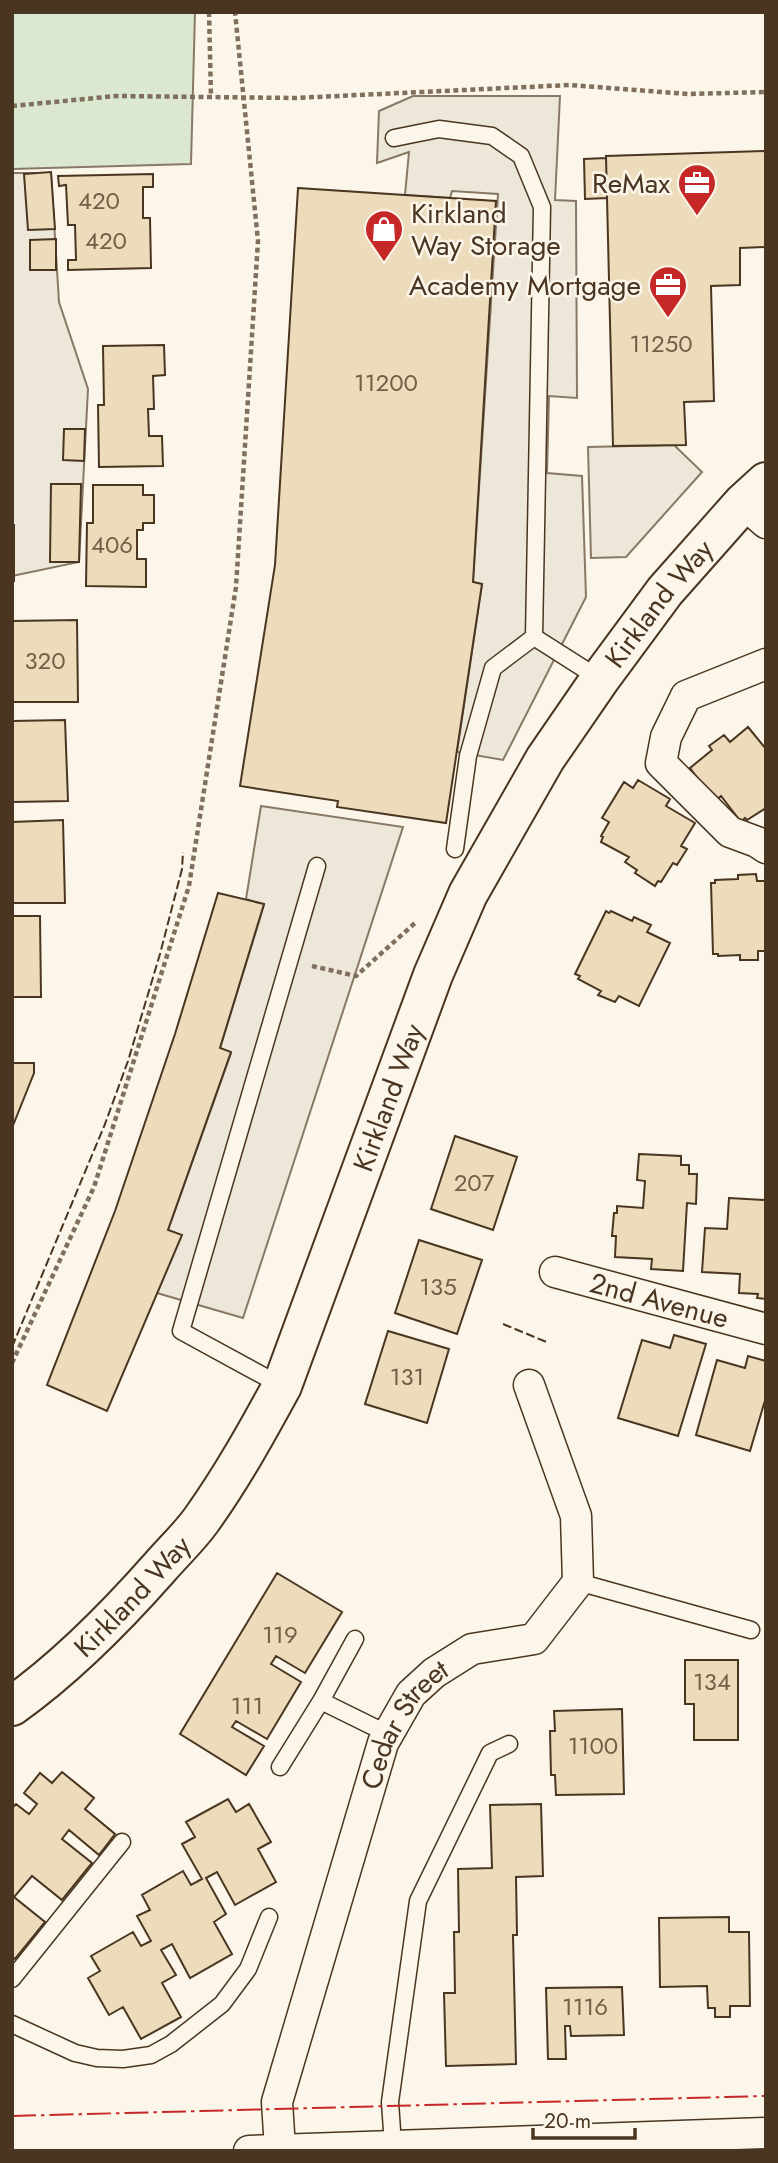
<svg xmlns="http://www.w3.org/2000/svg" width="778" height="2163" viewBox="0 0 778 2163" font-family="Jost,sans-serif">
<rect width="100%" height="100%" fill="#fbf6e9"/>
<path fill="#dce7d0" stroke="#887966" stroke-width="2" d="M12,12H195L191,164L12,169Z"/>
<path fill="#ede7d9" stroke="#887966" stroke-width="2" d="M413,96H560L555,200L576,201L577,398L549,396L547,473L582,476L586,597L503,760L457,752L482,584L473,582L498,194L452,191L450,198L405,195L409,152L377,163L379,111Z
M12,173H51L59,302L88,389L79,562L12,576Z
M674,445L702,472L626,557L591,558L588,447Z
M261,806L403,827L243,1318L157,1293L181,1235L168,1230L231,1053L220,1048L264,905L246,899Z"/>
<path fill="#ecdcbc" stroke="#4a3520" stroke-width="2" d="M766,151V247L740,248V285L711,286L714,401L684,402L686,445L613,446L606,156Z
M606,158L607,198L585,199L584,159Z
M51,172L55,229L28,230L24,174Z
M153,174V187H143V218H150L151,268L68,270V260H76L75,225H68L66,185L59,186L58,176Z
M298,188L496,201L473,582L482,584L446,823L337,807L338,801L240,786L275,565Z
M56,239V270H30V240Z
M164,345L165,375L153,376L154,409H148L149,436H162L163,466L99,467L98,405H104L103,346Z
M64,429H85L84,461L63,460Z
M51,484H81L79,562H50Z
M93,485H143V495H154V523H143V530H137V559H146V587L86,586L87,523H93Z
M12,525H14V581H12Z
M77,620L78,702H12V621Z
M65,720L68,801L12,802V721Z
M748,727L766,749V808L747,820L745,818L741,822L721,796L715,801L690,768L712,750L709,746L724,735L730,742Z
M638,780L670,799L666,806L695,823L681,846L687,849L677,865L673,863L661,882L658,881L655,886L635,873L637,870L625,862L629,857L601,842L603,837L601,836L609,822L602,818L624,782L633,788Z
M63,820L65,903H12V822Z
M756,874L757,881H766V951H758V960H740V955L718,956V954H713L711,883H715V880L738,879V875Z
M218,893L264,904L220,1048L231,1052L168,1230L182,1235L107,1411L47,1385L115,1211L175,1034Z
M606,911L609,913L611,911L632,921L634,917L651,925L647,932L670,943L639,1006L619,996L615,1002L598,995L601,991L578,979L580,976L575,974Z
M12,916H40L41,997H12Z
M12,1063H34V1073L12,1128Z
M455,1136L517,1157L493,1230L431,1209Z
M639,1154L681,1156V1165H689V1174H697L696,1204L687,1203L683,1271L651,1269L652,1259L615,1257L616,1236H612L614,1213H617V1206L643,1208L645,1181L637,1180Z
M729,1198L766,1200V1299L757,1298L758,1294L739,1293L740,1274L702,1272L705,1228L727,1229Z
M419,1240L482,1260L457,1334L395,1313Z
M388,1331L449,1349L427,1423L365,1404Z
M674,1335L706,1344L678,1436L618,1418L642,1340L670,1348Z
M748,1356L766,1361V1397L750,1451L696,1435L717,1360L745,1368Z
M277,1573L342,1612L305,1673L276,1656L271,1664L301,1682L267,1739L236,1721L232,1727L264,1746L246,1775L180,1734Z
M685,1660H738V1740H694V1704H685Z
M622,1709L624,1794L556,1795L555,1775H551L550,1731H555L554,1711Z
M62,1772L94,1798L85,1809L115,1834L99,1855L69,1830L62,1839L92,1863L62,1900L32,1876L14,1897L45,1922L15,1959L12,1957V1808L16,1804L29,1814L37,1804L24,1793L40,1773L52,1783Z
M228,1799L236,1812L249,1804L271,1842L258,1849L276,1882L235,1905L217,1872L206,1878L226,1914L214,1922L232,1954L190,1978L172,1944L161,1950L176,1975L162,1983L181,2017L141,2039L123,2007L109,2015L88,1978L100,1971L91,1956L133,1932L141,1946L151,1941L137,1916L150,1910L142,1895L183,1871L191,1885L202,1879L182,1844L195,1837L186,1822Z
M541,1804L543,1876L516,1877L517,1935H513L516,2064L446,2066L444,1993H455L454,1932H459L458,1869L492,1868L490,1805Z
M729,1917V1932H749L750,2006H730V2017H715V2008H708L707,1986L660,1987L659,1918Z
M622,1987L624,2035L571,2036L570,2026H565L566,2059H548L546,1988Z"/>
<g fill="none" stroke-linecap="round" stroke-linejoin="round">
<defs>
<path id="lane" d="M394,138L439,129L492,136L521,156L542,207L534,637L600,679
M455,849L468,756L493,668L534,637
M282,1386L181,1331L317,866
M578,1582L751,1630
M355,1639L321,1701L388,1734
M280,1767L321,1701
M12,1979L122,1842
M12,2024L75,2053L97,2058L123,2059L151,2055L171,2044L222,2004L248,1969L269,1917
M393,2145L390,2102L418,1901L490,1753L509,1744"/>
<g id="street">
<path d="M743,503L766,523"/>
<path d="M766,664L686,696L666,737L661,763L730,832L757,842L766,848"/>
<path id="s1" d="M555,1272L766,1329"/>
<path id="s2" d="M280,2149L277,2102L383,1743L411,1694L434,1673L472,1649L534,1639L578,1582L576,1516L529,1385"/>
<path d="M249,2151L766,2133"/>
</g>
<g id="secondary">
<path id="s3" d="M12,1706C67,1667 115,1618 160,1567C174,1551 190,1536 202,1519C232,1477 257,1432 282,1386L433,975L468,894L545,759L600,679L665,591L743,503L766,482"/>
</g>
</defs>
<use href="#lane" stroke="#4a3520" stroke-width="19"/>
<use href="#street" stroke="#4a3520" stroke-width="33"/>
<use href="#secondary" stroke="#4a3520" stroke-width="42"/>
<path stroke="#7f6f5c" stroke-width="4.5" stroke-dasharray="5 3.5" stroke-linecap="butt" d="M209,12L211,96
M12,106L116,96L295,98L570,85L688,94L766,92
M312,966L356,976L415,923
M12,1363L94,1187L189,886L236,587L258,241L235,12"/>
<use href="#lane" stroke="#fbf6e9" stroke-width="16"/>
<use href="#street" stroke="#fbf6e9" stroke-width="30"/>
<use href="#secondary" stroke="#fbf6e9" stroke-width="38"/>
<path stroke="#4a3520" stroke-width="2" stroke-dasharray="9 3.5" stroke-linecap="butt" d="M503,1324L549,1343
M12,1347L105,1124L128,1061L160,954L182,869L183,852"/>
<path stroke="#c62828" stroke-width="2" stroke-dasharray="24 5 3.5 5" stroke-linecap="butt" d="M12,2116L766,2096"/>
</g>
<defs>
<symbol id="office-pin" viewBox="-11 -11 22 30"><path d="M0 17L-7.5 6A9.5 9.5 0 1 1 7.5 6Z" fill="#c62828" stroke="#fbf6e9"/><path d="M-6-3h4V-5.5h4V-3h4V5H-6ZM-1-4.5V-3h2v-1.5ZM-6 0V1H6V0Z" fill="#fff"/></symbol>
<symbol id="shop-pin" viewBox="-11 -11 22 30"><path d="M0 17L-7.5 6A9.5 9.5 0 1 1 7.5 6Z" fill="#c62828" stroke="#fbf6e9"/><path d="M-5-2.5h2.3a2.7 3.5 0 0 1 5.4 0H5L5.5 6h-11ZM-1.5-2.5h3a1.5 2.3 0 0 0-3 0Z" fill="#fff"/></symbol>
</defs>
<g fill-rule="evenodd">
<use href="#office-pin" x="675" y="161" width="44" height="60"/>
<use href="#shop-pin" x="362" y="207" width="44" height="60"/>
<use href="#office-pin" x="646" y="263" width="44" height="60"/>
</g>
<g text-anchor="middle" stroke-width="5" stroke-linejoin="round" paint-order="stroke">
<g font-size="24" fill="#725f47">
<text x="99" y="209">420</text>
<text x="106" y="249">420</text>
<text x="661" y="352">11250</text>
<text x="386" y="391">11200</text>
<text x="112" y="553">406</text>
<text x="45" y="669">320</text>
<text x="474" y="1191">207</text>
<text x="438" y="1295">135</text>
<text x="407" y="1385">131</text>
<text x="280" y="1643">119</text>
<text x="712" y="1690">134</text>
<text x="247" y="1714">111</text>
<text x="593" y="1754">1100</text>
<text x="585" y="2015">1116</text>
</g>
<g font-size="28" fill="#4a3520" stroke="#fbf6e9" text-anchor="end">
<text x="670" y="193">ReMax</text>
<text x="411" y="223" text-anchor="start">Kirkland<tspan x="411" dy="32">Way Storage</tspan></text>
<text x="641" y="295">Academy Mortgage</text>
</g>
<g font-size="28" fill="#4a3520" stroke="#fbf6e9">
<text dy="10" stroke="none"><textPath href="#s3" startOffset="1297">Kirkland Way</textPath></text>
<text dy="10" stroke="none"><textPath href="#s3" startOffset="730">Kirkland Way</textPath></text>
<text dy="10" stroke="none"><textPath href="#s1" startOffset="108">2nd Avenue</textPath></text>
<text dy="10" stroke="none"><textPath href="#s3" startOffset="163">Kirkland Way</textPath></text>
<text dy="10" stroke="none"><textPath href="#s2" startOffset="448">Cedar Street</textPath></text>
</g>
</g>
<rect width="778" height="2163" fill="none" stroke="#4a3520" stroke-width="28"/>
<path d="M533 2128v10h102v-10" fill="none" stroke="#4a3520" stroke-width="3.5"/>
<text x="544" y="2128" font-size="21" fill="#4a3520" stroke="#fbf6e9" stroke-width="5" paint-order="stroke">20 m</text>
</svg>
